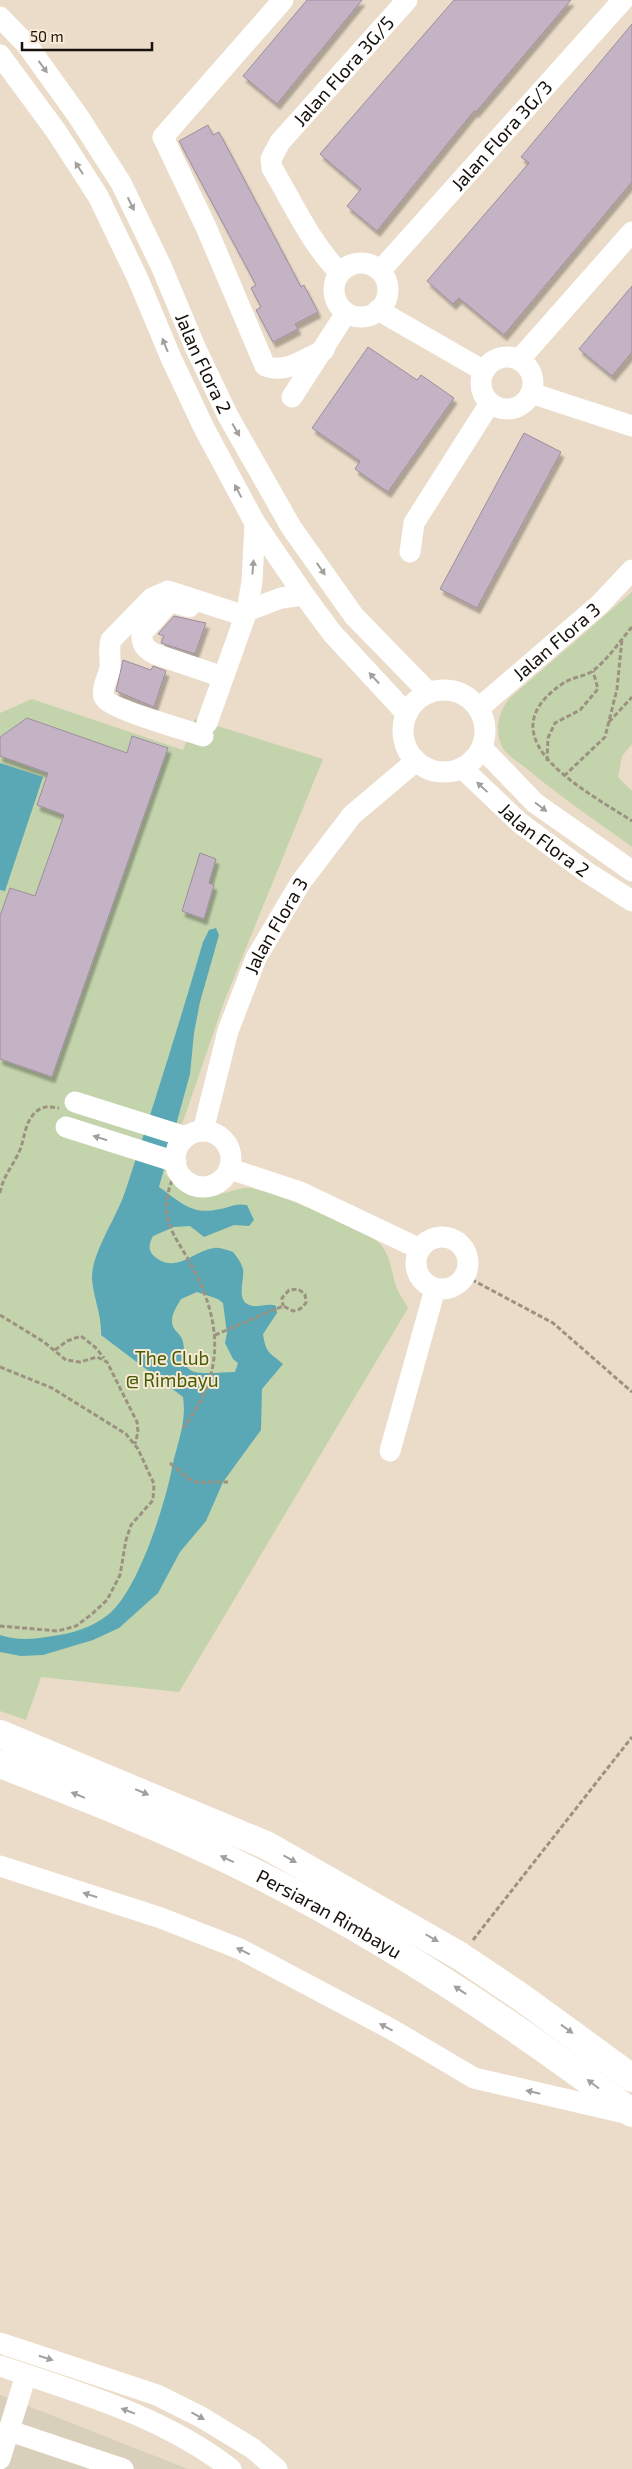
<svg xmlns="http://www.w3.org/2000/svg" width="632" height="2469" viewBox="0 0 632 2469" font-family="'Exo 2',sans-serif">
<defs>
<filter id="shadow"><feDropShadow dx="3" dy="5.5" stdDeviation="1" flood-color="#0004"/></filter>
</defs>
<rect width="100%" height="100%" fill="#eadcc8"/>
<path fill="#d9d0bb" d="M0,2395L188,2469H0Z"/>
<path fill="#c3d3ac" d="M632,592V744L622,756L618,777L632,791V847C598,822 563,799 531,772C523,765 510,758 504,750C493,733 498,711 511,697Z
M32,699L183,750L195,719L323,759L224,1002L165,1174C188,1198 196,1201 228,1192C235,1190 244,1187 251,1188C276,1193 358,1226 378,1242C392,1254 391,1276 398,1291C401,1297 405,1302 408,1308L179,1692L41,1677L26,1720L0,1711V713Z"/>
<path fill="#5aa7b6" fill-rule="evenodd" d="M0,763L43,777L5,891L0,890Z
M216,928L219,935L200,1002L194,1033L190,1074L159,1187C181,1202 191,1216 220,1209C231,1207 235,1203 247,1205L254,1220L249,1226L234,1225L204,1237L190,1226L174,1227L153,1236C149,1244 147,1250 155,1257C176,1274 193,1251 214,1248C220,1247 227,1250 233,1252C237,1257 241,1262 243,1269C245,1281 234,1303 253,1306C261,1307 268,1303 276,1306L277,1313L263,1334C266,1355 270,1352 283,1364L262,1389L261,1430L223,1482L206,1521L180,1552L158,1593L119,1628L93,1640L43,1655L21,1656L0,1652V1635C17,1641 36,1639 53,1636C74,1633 93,1627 109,1614C138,1590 165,1505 172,1468C177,1443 187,1423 183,1397L101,1335C102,1315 93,1297 92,1278C92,1251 118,1216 126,1189C153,1107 179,1025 203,942L209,930ZM197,1292L218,1299L223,1303L227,1333L225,1343L233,1359L238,1363L235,1372C225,1372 199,1375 192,1371C178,1364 188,1348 181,1337C177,1331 172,1329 172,1321C172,1313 177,1306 181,1299Z"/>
<path fill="#c4b3c4" stroke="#9e8d9e" filter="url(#shadow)" d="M307,0H362L277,104L243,76Z
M454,0H571L476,112L474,111L377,231L347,206L361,189L320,154Z
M632,24V182L504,335L459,298L453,304L427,281L529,163L521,157Z
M208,125L213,135L219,132L301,287L304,285L318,312L295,324L298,329L273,342L256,310L261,307L251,288L256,285L179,141Z
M632,286V352L612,376L579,349Z
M368,347L417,380L421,375L454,398L388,492L355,469L360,461L312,428Z
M524,433L561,452L477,608L440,589Z
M174,616L206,623L195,654L161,643L164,636L158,634Z
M123,660L151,670L153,666L166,671L154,707L116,691Z
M27,718L127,753L132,736L168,748L52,1077L0,1059V916L10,888L35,896L64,815L37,805L48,773L0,756V737Z
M200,853L216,859L209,883L214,885L204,919L182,911Z"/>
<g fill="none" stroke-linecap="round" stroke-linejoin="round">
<path stroke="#9c9282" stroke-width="3" stroke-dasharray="5 2.5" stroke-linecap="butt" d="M632,627C620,641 608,659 594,670C585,677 571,677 562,684C482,739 588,792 632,821
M609,722L632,697
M547,761L548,738L555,723L580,710L598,689L593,671
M564,776L605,737L617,689L622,639
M172,1180C157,1221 175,1234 193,1268C223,1326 224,1375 183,1428
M0,1193C3,1176 13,1166 20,1150C25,1137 25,1120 37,1111C44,1105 51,1107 59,1108
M465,1276L553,1323L632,1392
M0,1315L44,1342L66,1360L80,1362L97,1357L107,1362L137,1422L138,1432L135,1444
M215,1335L283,1306L293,1311L300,1309L306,1303L305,1294L298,1289L289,1290L282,1298L283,1306
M55,1350L67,1341L81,1336L95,1347L104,1358
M0,1367L52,1388L126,1434L138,1449L154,1484L153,1500L131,1525L126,1540L120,1575L107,1600L92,1614L76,1626L58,1631L0,1626
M170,1463C200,1489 191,1481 228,1482
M473,1940L632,1737"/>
<g stroke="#fff" stroke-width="21">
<path d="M283,0L163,137L206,227L265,366C286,374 305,359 324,350"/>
<path id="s1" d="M0,17L27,45L78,116L121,183L162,268L195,347L228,416L291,527L354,616L429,693"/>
<path d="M0,55L56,131L98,196L138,279L171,358L204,428L255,523L304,595L332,633L407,714"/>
<circle cx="361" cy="290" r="27"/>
<path id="s2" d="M380,271L623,0"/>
<path id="s3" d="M340,273C311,244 293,203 272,168L271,159L280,142L407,0"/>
<path d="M378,310L484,371"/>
<circle cx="507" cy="383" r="26"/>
<path d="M519,360L632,232"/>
<path d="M531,393L632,426"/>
<path d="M292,397L346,313"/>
<path d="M410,552L414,523L490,403"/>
<path d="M189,607L172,602L166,606L142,633C141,644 145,649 155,654L223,677"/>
<path d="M247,611L281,598L304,595"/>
<circle cx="444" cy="731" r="41"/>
<path id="s4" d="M479,708L600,604L632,570"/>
<path d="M207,723L247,611L252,581L255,523"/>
<path d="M203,736C187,730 109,709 104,697C101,688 109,676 110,667C111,658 108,649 111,640L152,598L168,591L245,616"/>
<path d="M482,748L535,803L632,871"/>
<path id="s5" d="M463,769L520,823L585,871L632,901"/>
<path d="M75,1102L186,1137"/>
<path d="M66,1127L176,1162"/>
<path id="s6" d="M203,1131L228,1031L256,958L301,882L352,815L416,761"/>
<circle cx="203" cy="1159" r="28"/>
<path d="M230,1169L300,1192L420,1249"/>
<circle cx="442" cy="1263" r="26"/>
<path d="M390,1451L435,1289"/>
<path d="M0,1866L161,1918L240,1949L391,2029L474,2078L629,2114"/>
<path d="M0,2343L157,2395L201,2417L252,2448L277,2469"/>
<path d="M0,2366C80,2393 163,2416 231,2469"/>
<path d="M10,2431L123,2469"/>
<path d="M0,2459L26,2375"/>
</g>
<g stroke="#fff" stroke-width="28">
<path d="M0,1734L266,1845L460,1956L521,1997L632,2078"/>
<path id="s7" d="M0,1764C87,1798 174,1832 257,1874C390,1941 513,2023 632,2113"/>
</g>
</g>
<defs><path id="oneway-solid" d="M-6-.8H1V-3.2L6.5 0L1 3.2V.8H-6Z" transform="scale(1.25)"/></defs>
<g fill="#a2a09d">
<use href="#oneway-solid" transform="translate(43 67) rotate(54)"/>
<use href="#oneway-solid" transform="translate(79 168) rotate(-123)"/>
<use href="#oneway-solid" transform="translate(131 204) rotate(64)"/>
<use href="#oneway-solid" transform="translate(165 345) rotate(-112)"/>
<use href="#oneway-solid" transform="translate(236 430) rotate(60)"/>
<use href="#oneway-solid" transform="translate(238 491) rotate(-118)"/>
<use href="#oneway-solid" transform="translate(253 567) rotate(-85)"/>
<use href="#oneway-solid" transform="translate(321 569) rotate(55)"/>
<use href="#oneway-solid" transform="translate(374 678) rotate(-133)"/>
<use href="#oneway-solid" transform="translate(482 787) rotate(-137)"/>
<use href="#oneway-solid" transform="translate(541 807) rotate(37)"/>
<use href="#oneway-solid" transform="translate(100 1138) rotate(-162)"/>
<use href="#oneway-solid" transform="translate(142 1792) rotate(23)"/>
<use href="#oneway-solid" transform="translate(78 1795) rotate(-158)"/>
<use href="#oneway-solid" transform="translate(227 1859) rotate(-155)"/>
<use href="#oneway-solid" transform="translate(290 1859) rotate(29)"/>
<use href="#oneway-solid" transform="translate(90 1895) rotate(-162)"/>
<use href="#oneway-solid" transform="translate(432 1938) rotate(30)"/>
<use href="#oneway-solid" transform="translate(243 1951) rotate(-154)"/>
<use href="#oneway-solid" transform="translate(460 1990) rotate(-146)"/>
<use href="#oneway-solid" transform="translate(386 2027) rotate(-152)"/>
<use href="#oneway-solid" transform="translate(567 2029) rotate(36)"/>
<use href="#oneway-solid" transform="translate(593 2084) rotate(-143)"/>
<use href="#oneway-solid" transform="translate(533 2092) rotate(-167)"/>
<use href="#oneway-solid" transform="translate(46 2358) rotate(18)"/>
<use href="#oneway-solid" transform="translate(128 2411) rotate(-159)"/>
<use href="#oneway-solid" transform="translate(198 2416) rotate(29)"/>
</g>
<g text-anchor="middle" stroke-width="4" stroke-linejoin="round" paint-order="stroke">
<g font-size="19" fill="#16110a" stroke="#f8e9d5">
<text dy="7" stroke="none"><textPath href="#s3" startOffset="249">Jalan Flora 3G/5</textPath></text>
<text dy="7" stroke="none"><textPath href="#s2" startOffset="182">Jalan Flora 3G/3</textPath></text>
<text dy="7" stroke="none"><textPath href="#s1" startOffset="404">Jalan Flora 2</textPath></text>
<text dy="7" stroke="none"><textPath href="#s4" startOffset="102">Jalan Flora 3</textPath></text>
<text dy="7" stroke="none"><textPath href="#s5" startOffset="108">Jalan Flora 2</textPath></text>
<text dy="7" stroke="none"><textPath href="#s6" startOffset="219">Jalan Flora 3</textPath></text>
<text dy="7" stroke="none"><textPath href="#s7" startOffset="362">Persiaran Rimbayu</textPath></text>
</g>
<g font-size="19" fill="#445d07" stroke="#f8e9d5">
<text x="172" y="1365">The Club<tspan x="172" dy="22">@ Rimbayu</tspan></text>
</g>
</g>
<path d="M22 42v8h130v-8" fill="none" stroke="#16110a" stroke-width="2.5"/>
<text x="30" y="42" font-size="15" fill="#16110a" stroke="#f8e9d5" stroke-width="4" paint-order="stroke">50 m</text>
</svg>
